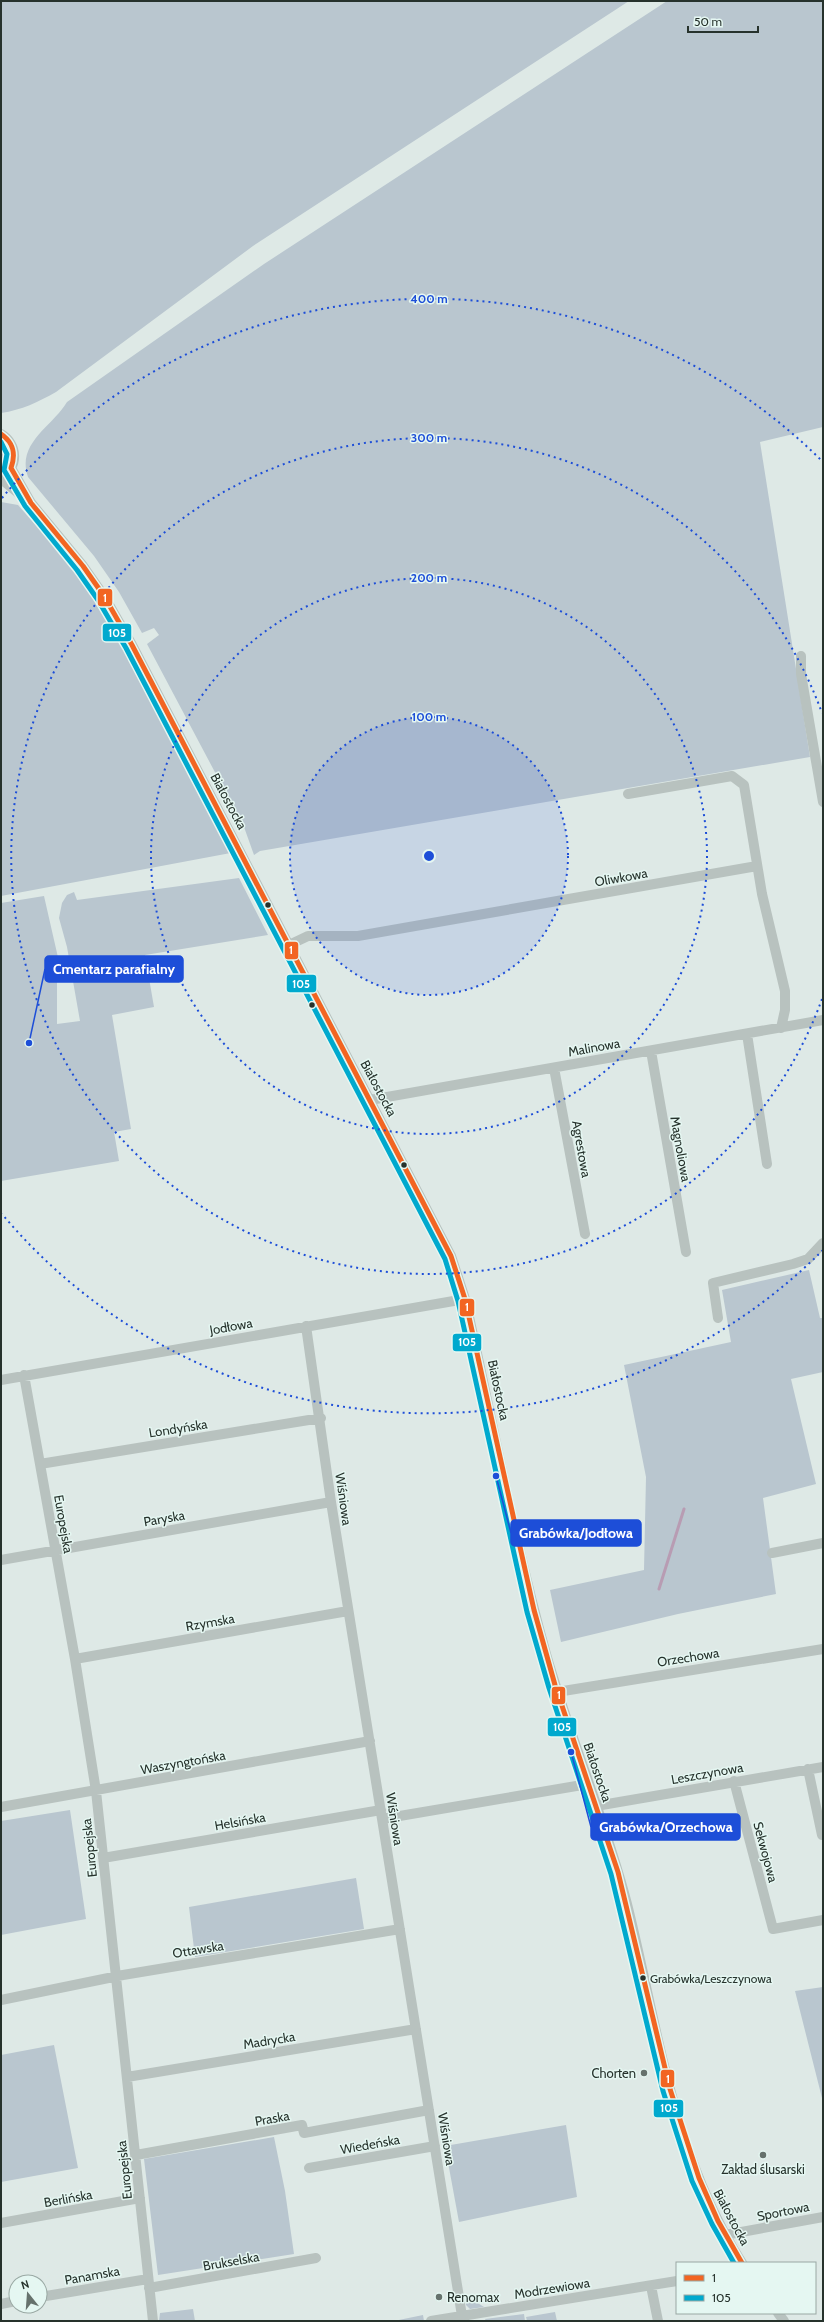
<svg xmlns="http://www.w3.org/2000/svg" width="824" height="2322" viewBox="0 0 824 2322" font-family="Cabin,sans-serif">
<rect width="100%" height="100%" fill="#dee9e6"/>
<path fill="#b9c6cf" d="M1,1H629L253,246L56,392C38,402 22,410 1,413Z
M667,1H823V427L760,442L810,757L260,851L254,855L244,827L147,644L159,635L154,628L142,633L119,592L94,556L28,477C16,443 53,426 67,402L264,264Z
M1,441C9,450 11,461 1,469Z
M1,502L18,505L76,571L121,642L236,852L1,896Z
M239,878L268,935L145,955L154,1007L112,1015L131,1129L114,1132L119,1161L1,1181V903L44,896L62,975L57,976V1024L80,1021L67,947L59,918L62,903L67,895L74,892L77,900Z
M809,1270L820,1318H823V1372L791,1379L816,1484L763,1498L776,1594L678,1614L561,1642L550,1590L644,1570L646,1477L624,1365L731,1342L722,1290Z
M70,1810L86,1919L1,1935V1821Z
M356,1878L364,1929L195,1957L189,1907Z
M823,1987V2102L795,1991Z
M54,2045L78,2168L1,2182V2055Z
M566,2125L577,2197L459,2222L445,2146Z
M274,2137L285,2191L294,2254L158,2275L144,2159Z
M465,2294V2295L484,2307L470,2309L466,2305Z
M193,2309L195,2321H159L160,2313Z
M555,2312L557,2321H527L526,2317Z
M524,2314L525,2321H486L485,2319Z
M423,2315L424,2321H394Z"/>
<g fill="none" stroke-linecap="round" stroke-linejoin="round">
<path stroke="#b89cb3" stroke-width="3" d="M659,1589L684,1509"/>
<path stroke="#b8c2bf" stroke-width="10" d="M1,434C18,444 19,468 1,477
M11,468L31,503L83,566L104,596L132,645L451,1256L465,1299C492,1417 513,1537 546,1654C570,1738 605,1819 627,1904C658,2027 672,2154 742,2263
M1,479L27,500
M801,656V674L823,802
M628,794L732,776L744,785L762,894L785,991V1010L781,1028
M289,945L308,936H358L757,866
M747,1034L767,1164
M651,1051L686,1252
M554,1068L585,1234
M370,1100L823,1020
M718,1318L713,1283L793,1264L808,1259L823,1243
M306,1326L331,1502L462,2316
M24,1375L75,1659L96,1791L153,2321
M1,1380L465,1299
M40,1464L321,1418
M772,1553L823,1543
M1,1560L331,1502
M75,1659L348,1611
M557,1692L823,1649
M808,1769L822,1835
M734,1781L773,1929L823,1920
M596,1806L823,1767
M1,1807L370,1741
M382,1819L588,1784
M103,1858L381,1810
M1,2000L123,1975L400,1929
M127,2077L416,2029
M136,2155L302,2125L304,2133L429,2110
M309,2168L435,2146
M1,2223L140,2198
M725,2235L823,2217
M651,2286L658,2321
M149,2288L316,2258
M40,2297L148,2279
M1,2304L16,2301
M778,2313L784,2321
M431,2321L677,2281"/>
<defs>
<path id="bus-1" d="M1,434C14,443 16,454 11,468L31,503L83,566L104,596L132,645L451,1256L465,1299L534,1610L555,1685L618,1872L670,2089L699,2178L718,2221L742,2263"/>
<path id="bus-2" d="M1,442L7,454L4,470L25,506L77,570L98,600L126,648L445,1259L458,1301L527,1612L549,1688L611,1874L663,2091L692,2181L712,2224L734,2263"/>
</defs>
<use href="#bus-1" stroke="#e5f7f2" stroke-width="8"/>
<use href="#bus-2" stroke="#e5f7f2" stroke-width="8"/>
<use href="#bus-1" stroke="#f26522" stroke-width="5"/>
<use href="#bus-2" stroke="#00a9ce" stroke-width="5"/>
</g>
<circle cx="429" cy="856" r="139" fill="#1d4ed8" fill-opacity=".12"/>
<g fill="none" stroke="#1d4ed8" stroke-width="2" stroke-dasharray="2 4">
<circle cx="429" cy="856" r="139"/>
<circle cx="429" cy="856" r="278"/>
<path d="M822 999A418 418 0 1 1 822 713"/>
<path d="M823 1250A557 557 0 0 1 2 1214M2 498A557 557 0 0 1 823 462"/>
</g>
<g fill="#26322c" stroke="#e5f7f2" stroke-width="1.5">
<circle cx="268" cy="905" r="3.5"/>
<circle cx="312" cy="1005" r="3.5"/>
<circle cx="404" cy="1165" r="3.5"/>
<circle cx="643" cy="1978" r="3.5"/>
</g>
<g fill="#66726d" stroke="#e5f7f2" stroke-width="1.5">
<circle cx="644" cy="2073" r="4"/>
<circle cx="763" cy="2155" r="4"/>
<circle cx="439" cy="2297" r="4"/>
</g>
<g text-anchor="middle" stroke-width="3" stroke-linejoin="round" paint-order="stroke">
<g font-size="12" fill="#26322c" stroke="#e5f7f2" text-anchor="start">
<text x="650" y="1983">Grabówka/Leszczynowa</text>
</g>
<g font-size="13" fill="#26322c" stroke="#e5f7f2">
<text transform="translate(229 801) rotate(62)" y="5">Białostocka</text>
<text transform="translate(621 877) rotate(-10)" y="5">Oliwkowa</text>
<text transform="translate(594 1047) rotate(-10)" y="5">Malinowa</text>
<text transform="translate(379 1088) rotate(62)" y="5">Białostocka</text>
<text transform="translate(582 1149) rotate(80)" y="5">Agrestowa</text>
<text transform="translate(681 1149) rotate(80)" y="5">Magnoliowa</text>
<text transform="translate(231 1326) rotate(-10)" y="5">Jodłowa</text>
<text transform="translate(499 1390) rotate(78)" y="5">Białostocka</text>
<text transform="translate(178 1428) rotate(-9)" y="5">Londyńska</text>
<text transform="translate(344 1499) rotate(82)" y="5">Wiśniowa</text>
<text transform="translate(164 1518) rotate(-10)" y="5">Paryska</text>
<text transform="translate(64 1524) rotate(80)" y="5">Europejska</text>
<text transform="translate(210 1622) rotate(-10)" y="5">Rzymska</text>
<text transform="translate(688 1657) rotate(-9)" y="5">Orzechowa</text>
<text transform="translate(183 1762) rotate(-10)" y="5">Waszyngtońska</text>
<text transform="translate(598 1772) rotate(71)" y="5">Białostocka</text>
<text transform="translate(707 1773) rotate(-10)" y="5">Leszczynowa</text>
<text transform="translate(395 1819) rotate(81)" y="5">Wiśniowa</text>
<text transform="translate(240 1821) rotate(-10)" y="5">Helsińska</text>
<text transform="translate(89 1848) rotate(-96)" y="5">Europejska</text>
<text transform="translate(766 1852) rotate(75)" y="5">Sekwojowa</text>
<text transform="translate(198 1949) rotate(-9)" y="5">Ottawska</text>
<text transform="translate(269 2040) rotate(-9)" y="5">Madrycka</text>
<text transform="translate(272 2118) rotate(-10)" y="5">Praska</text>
<text transform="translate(447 2139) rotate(81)" y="5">Wiśniowa</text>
<text transform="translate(370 2144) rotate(-10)" y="5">Wiedeńska</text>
<text transform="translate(124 2170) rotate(-96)" y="5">Europejska</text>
<text transform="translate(68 2198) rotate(-10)" y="5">Berlińska</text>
<text transform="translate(783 2211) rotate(-11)" y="5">Sportowa</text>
<text transform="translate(732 2217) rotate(62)" y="5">Białostocka</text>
<text transform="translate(231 2261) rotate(-10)" y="5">Brukselska</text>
<text transform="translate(92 2275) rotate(-10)" y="5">Panamska</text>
<text transform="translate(552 2288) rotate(-9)" y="5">Modrzewiowa</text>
</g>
<g font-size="13" fill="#26322c" stroke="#e5f7f2" text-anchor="end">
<text x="636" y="2078">Chorten</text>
<text x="763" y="2174" text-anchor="middle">Zakład ślusarski</text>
<text x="447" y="2302" text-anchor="start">Renomax</text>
</g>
</g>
<circle cx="429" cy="856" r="6" fill="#1d4ed8" stroke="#e5f7f2" stroke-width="2"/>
<g font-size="12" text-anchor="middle" font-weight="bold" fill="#1d4ed8" stroke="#e5f7f2" stroke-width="3" stroke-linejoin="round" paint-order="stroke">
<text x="429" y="303">400 m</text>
<text x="429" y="442">300 m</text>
<text x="429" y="582">200 m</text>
<text x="429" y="721">100 m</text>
</g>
<path fill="none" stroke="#1d4ed8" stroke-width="1.5" d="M29 1043L45 969M496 1476L511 1533M571 1752L591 1827"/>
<g fill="#1d4ed8" stroke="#e5f7f2" stroke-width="1.5">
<circle cx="29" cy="1043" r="4"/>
<circle cx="496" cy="1476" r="4"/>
<circle cx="571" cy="1752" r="4"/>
</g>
<g fill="#1d4ed8" stroke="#1d4ed8" stroke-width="1.5">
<rect x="45" y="956" width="138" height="26" rx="4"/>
<rect x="511" y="1520" width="130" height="26" rx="4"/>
<rect x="591" y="1814" width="149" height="26" rx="4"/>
</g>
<g font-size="14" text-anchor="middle" font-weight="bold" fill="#fff">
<text x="114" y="974">Cmentarz parafialny</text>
<text x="576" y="1538">Grabówka/Jodłowa</text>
<text x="666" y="1832">Grabówka/Orzechowa</text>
</g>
<g stroke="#e5f7f2" stroke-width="1.5">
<rect x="97" y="588" width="16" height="19" rx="4" fill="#f26522"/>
<rect x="102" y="623" width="30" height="19" rx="4" fill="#00a9ce"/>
<rect x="284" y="941" width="15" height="19" rx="4" fill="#f26522"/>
<rect x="286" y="974" width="31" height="19" rx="4" fill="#00a9ce"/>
<rect x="459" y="1298" width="16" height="19" rx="4" fill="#f26522"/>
<rect x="452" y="1333" width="30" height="19" rx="4" fill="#00a9ce"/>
<rect x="551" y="1686" width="15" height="19" rx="4" fill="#f26522"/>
<rect x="547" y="1717" width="30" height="20" rx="4" fill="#00a9ce"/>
<rect x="660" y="2069" width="15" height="19" rx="4" fill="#f26522"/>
<rect x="653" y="2099" width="31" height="19" rx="4" fill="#00a9ce"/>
</g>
<g font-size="11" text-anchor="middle" font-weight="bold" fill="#fff">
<text x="105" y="602">1</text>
<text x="117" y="637">105</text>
<text x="291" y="954">1</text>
<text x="301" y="988">105</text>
<text x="467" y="1311">1</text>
<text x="467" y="1346">105</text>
<text x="559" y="1699">1</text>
<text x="562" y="1731">105</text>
<text x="668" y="2083">1</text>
<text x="669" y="2112">105</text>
</g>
<rect width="824" height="2322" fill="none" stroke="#26322c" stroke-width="4"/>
<rect x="676" y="2262" width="140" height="52" fill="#e5f7f2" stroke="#99a8a3"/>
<rect x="684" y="2275" width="20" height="6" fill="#f26522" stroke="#99a8a3"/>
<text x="712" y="2282" font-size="12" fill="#26322c">1</text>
<rect x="684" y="2295" width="20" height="6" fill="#00a9ce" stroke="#99a8a3"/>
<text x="712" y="2302" font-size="12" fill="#26322c">105</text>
<g transform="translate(28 2294) rotate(343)"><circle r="19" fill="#e5f7f2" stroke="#99a8a3"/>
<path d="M0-3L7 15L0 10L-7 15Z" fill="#66726d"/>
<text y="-6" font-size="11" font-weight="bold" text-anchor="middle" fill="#26322c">N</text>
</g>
<path d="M688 26v6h70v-6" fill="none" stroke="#26322c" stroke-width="2"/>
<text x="694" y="26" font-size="12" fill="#26322c" stroke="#e5f7f2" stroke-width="3" paint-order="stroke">50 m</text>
</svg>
